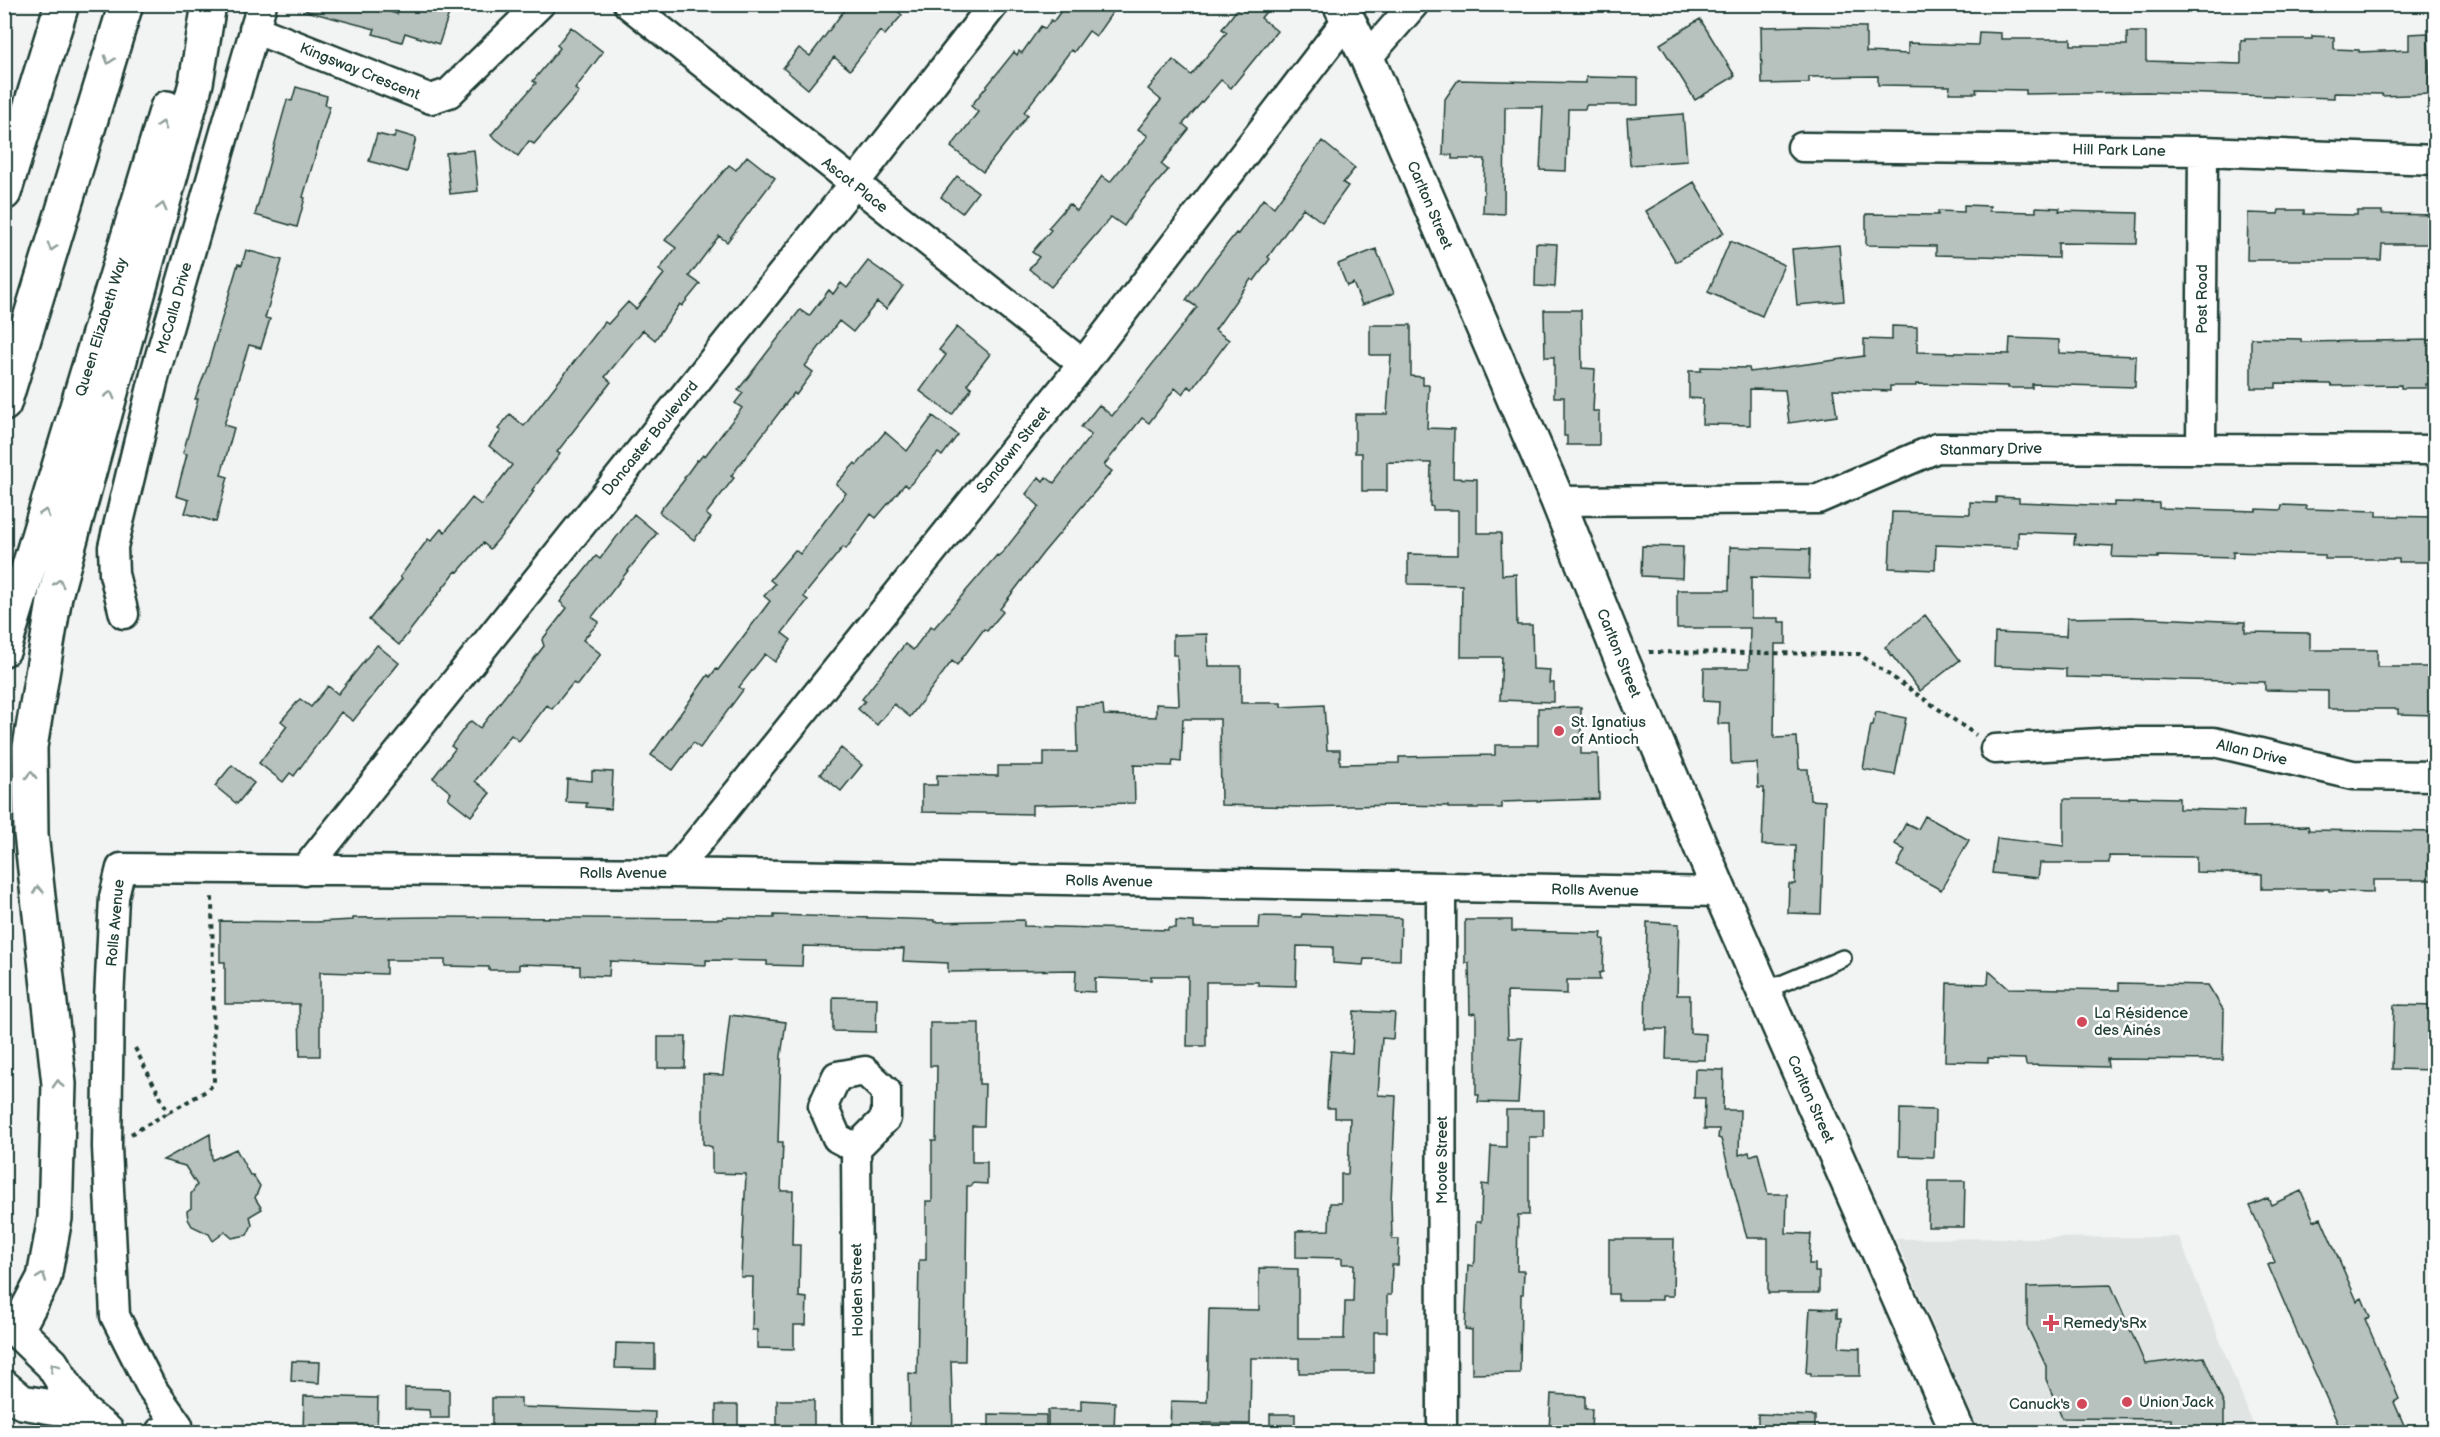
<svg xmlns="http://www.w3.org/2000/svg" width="2440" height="1437" viewBox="0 0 2440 1437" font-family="'Balsamiq Sans',sans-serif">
<rect width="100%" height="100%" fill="#f2f3f3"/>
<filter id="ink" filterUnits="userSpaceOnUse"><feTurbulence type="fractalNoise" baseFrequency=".0167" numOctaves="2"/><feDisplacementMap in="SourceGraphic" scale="12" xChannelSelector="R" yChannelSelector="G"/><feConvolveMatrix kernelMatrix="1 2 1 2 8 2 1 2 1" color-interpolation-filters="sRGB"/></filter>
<g filter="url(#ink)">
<path fill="#e0e4e3" d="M2179,1237L2256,1432H1979L1896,1239Z"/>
<path fill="#b7c1bd" stroke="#1f3d34" stroke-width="1.5" d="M307,4H363L397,14L398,4H452L439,44L405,33L402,42L373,34L375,29L306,11Z
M849,4H890L902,15L885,35L880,31L850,70L834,57L808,89L783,68L799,48L810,56Z
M1066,4H1100L1112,13L1096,36L1089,31L1074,52L1071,50L1024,112L1028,115L983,172L951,147L978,112L971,106L1014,52L1017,55L1019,51L1022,53L1041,26L1045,29L1051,20L1053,22Z
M1241,4H1272L1261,18L1277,31L1231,88L1221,80L1183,124L1189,129L1161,164L1168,170L1139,204L1124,226L1111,217L1051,287L1029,269L1039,257L1032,252L1051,230L1048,228L1069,204L1077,211L1102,176L1110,182L1148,136L1138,129L1161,100L1148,89L1173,60L1191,75L1227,32L1222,29Z
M1700,19L1735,76L1695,100L1660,44Z
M1809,26L1866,27V52L1908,54V43L1978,45L1979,32L2001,33V39H2071V45H2127V32H2146V61L2241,64V40L2245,41V39H2312V36L2334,37V49L2359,50V52L2409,50V34L2428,33L2430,94L2382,96V94L2334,93V98L2146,92L2026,94V90L1976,89L1977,93H1949L1950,86L1878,85V76L1809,77V83L1762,84L1761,27Z
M571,27L603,52L575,89L579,92L534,144L529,141L518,156L491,135L536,83L533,81L560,48L557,45Z
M1586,77L1638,78V105H1586L1585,109H1568L1566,171L1540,170L1543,107H1505L1504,214L1483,213L1485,159H1452V155H1443L1445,99L1458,80L1586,83Z
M296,87L327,96L325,105L330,106L303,197L305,198L297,227L255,215L287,100L292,101Z
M1683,114L1687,161L1630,165L1627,118Z
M396,132L416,138L407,172L369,161L377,134L394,138Z
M1322,141L1355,168L1343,183L1348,186L1322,222L1303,208L1268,257L1270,259L1254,281L1251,279L1215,330L1229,340L1192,389L1188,386L1182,394L1175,388L1149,423L1142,418L1104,465L1112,471L1043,553L1000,609L1003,612L987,631L984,629L957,665L952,661L910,717L894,704L877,725L858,709L865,701L862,699L905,644L913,650L931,626L934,628L997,555L998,556L1003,552L1039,506L1026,494L1039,477L1043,481L1046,477L1054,483L1091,435L1081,427L1099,405L1112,416L1197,307L1186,300L1205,272L1236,233L1238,234L1263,199L1274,207Z
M474,150L478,191L450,194L446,153Z
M747,156L775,178L727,242L719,236L689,276L700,284L682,306L680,304L655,340L643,330L605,377L611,382L557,452L560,454L532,490L534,491L508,528L490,549L483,543L458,572L456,571L399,645L369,620L402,579L400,577L428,539L431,541L441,529L445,532L472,498L481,505L512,465L489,446L501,431L498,429L510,414L524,426L605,322L608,324L628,302L636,309L664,274L659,270L676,248L665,240L729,165L736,170Z
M957,176L978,192L962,213L941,197Z
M1694,182L1724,233L1676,262L1646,211Z
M1964,205L1990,206L1989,211L2036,212V207L2060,208L2059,211L2138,213L2137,244L2058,243V258L1936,255V246L1866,245V214L1938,215V211L1964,212Z
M2279,210H2304V214L2357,215V211H2382V214L2436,215V244H2382L2381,260H2247L2248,213L2278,214Z
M1730,241L1784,265L1762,316L1708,292Z
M1536,243L1557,244L1555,287L1535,286Z
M1839,245L1844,301L1797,305L1792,249Z
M1376,249L1394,293L1362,305L1353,283L1347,286L1338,264Z
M246,250L282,260L265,318L270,319L261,348L249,345L224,425L234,428L221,475L228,477L216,522L185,513L189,500L176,496L187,454L183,453L198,399H195L208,365L238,264L242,265Z
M868,261L903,286L886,309L877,302L853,332L839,321L805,366L813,372L796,395L794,393L731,476L734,478L706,514L711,518L694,540L659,512L685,479L684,478L697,460L698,461L703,455L705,456L742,408L735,403L743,393L738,390L800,310L809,316L829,290L833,294L841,283L847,288Z
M1544,310H1581L1582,368L1595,369L1593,411H1599V445H1567V436H1564V397H1554V357H1545Z
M1370,325H1411V376L1423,377V385H1429L1427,428L1454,429L1453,478L1477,479V533H1501L1502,575L1516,574L1517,625H1532L1533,669L1550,670L1549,683H1554V702L1500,700L1502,657H1461L1462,585L1408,584V554L1458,555V510H1433V507L1430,506L1431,463L1387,462V491H1362V453H1355V414H1387L1391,355H1370Z
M1892,326L1917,327V352L2009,354L2010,338L2059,340V353L2136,356L2135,387L2032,384V388H2008V386L1916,384V386H1890V391L1833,389L1837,416L1789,423L1785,390L1750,389V425L1702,424L1703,399L1689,398V371H1701V367L1749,368L1750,372L1864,356V339L1892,340Z
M957,327L990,354L967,384L972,388L952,415L920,391L946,355L939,350Z
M2251,338L2301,339V342L2436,340V384H2426V388H2401V385L2332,386L2331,384L2276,383V388H2251Z
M933,416L958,435L942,456L938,453L908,487L905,484L876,518L871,514L846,549L843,547L805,594L804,597L808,600L782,633L791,640L775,662L765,654L739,687L743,690L700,748L693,743L673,770L651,755L708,675L710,677L716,669L718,670L770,601L764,596L775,584L770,580L795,550L800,554L846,493L836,484L855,463L857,465L885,432L907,451Z
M1996,497L2019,498V502L2114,506V502L2159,503V508L2256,511V509L2281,510L2282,505L2306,506V509L2377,511V516L2436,517V562H2399V559H2325V555L2233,552V558L2158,556V558L2112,557L2113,546L2074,544L2075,534L2018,532V548L1936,545L1935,570L1889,568L1892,512L1970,514V502L1996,503Z
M634,514L657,533L592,617L599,622L583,640L601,654L577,685L573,683L552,709L547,705L519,741L511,735L475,781L490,793L471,816L448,798L451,793L433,778L455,749L451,746L465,727L471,721L480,728L544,646L542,640L567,608L560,602L596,556L600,559Z
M1642,546L1683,547L1682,578L1641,576Z
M1730,547L1810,549L1809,579L1751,577V618H1779V622H1786V644H1775L1774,738L1797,737L1799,769H1808L1810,800L1825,801L1821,914L1788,913L1789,884H1795L1796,846L1762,845L1764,788H1758L1757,763L1731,764L1730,724H1718L1719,702L1703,701L1704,668H1749L1750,628H1677V590H1729Z
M1925,615L1960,660L1920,691L1885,647Z
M2131,617L2245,622V632L2310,633V650H2377V667H2436V715L2398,714V709H2328V691L2265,690V682L2066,677V669L1994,666L1995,633L2066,636L2067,618Z
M1207,634L1208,666H1241V703H1281V707L1324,705L1327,750H1340V764L1399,763V757L1495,755V745H1538V708L1581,707V754H1598L1599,799L1502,802V808H1448V806L1400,805L1296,807L1221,805L1220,719H1183L1181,762L1173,761L1172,766L1134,765L1135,803L1032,805V814L922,812V785H937V775L998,776V766H1044V752H1077L1076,706L1103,705L1104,715L1156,717V704L1179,705L1177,655H1173V635Z
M377,645L399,663L353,721L341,712L294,776L290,773L283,782L259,763L287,726L281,721L300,699L311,707L328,686L338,694Z
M1876,712L1906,718L1895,775L1863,769L1871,725H1873Z
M841,748L862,765L841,791L820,774Z
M232,765L254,783L237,804L215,786Z
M592,771L613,772L611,809L586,807L587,803L566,802L567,779L592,781Z
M2129,797L2179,798V809L2244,811L2243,827L2308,826L2309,830L2436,832V880H2373V892L2329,891V889H2262V874L2196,872V857L2109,856V863H2040L2038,878L1992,873L1997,838L2064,846V799H2129Z
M1925,816L1969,840L1941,890L1897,866L1905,850L1895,844L1906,823L1918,829Z
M1302,914L1401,918L1400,960L1364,959L1363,965L1333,963V947L1297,946L1296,986L1258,985V982H1206V1046H1187L1188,976H1151V980L1095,978V992L1075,991L1076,970L948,972V963L903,961L904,949L803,946L802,966L767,965V961L706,960V965L610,961L609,976L580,975V966L519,964V970H489V967L445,966V960H386V974L320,972V1056H300L299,1004H225V962H220V921L316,922L353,920V918L431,917L723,919V917L768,918H774V915L906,919L934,920V922L1024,920V926L1168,930V928H1176V921L1194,922V928H1259L1260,916L1301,917Z
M1465,920H1512V931L1602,933L1601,939H1604L1603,972L1599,973L1600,980H1567V994L1507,992L1508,1038H1522L1518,1103L1478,1102L1479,1095H1476V1013L1470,1014L1469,963H1465Z
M1647,922L1679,924L1677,995H1690V1033L1706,1034L1705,1060L1666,1059L1667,1029H1645Z
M1989,971L2008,988L2119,990V983L2208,985L2224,1011L2223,1060L2107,1059L2108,1067L2026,1065L2025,1059L1988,1058V1062L1945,1061L1947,983L1988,984Z
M833,997L877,998L876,1032L833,1031Z
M2394,1005L2436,1006V1070L2392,1069Z
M1354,1011L1395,1013L1393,1039L1382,1038L1378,1095L1396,1096L1391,1201L1392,1239H1399L1398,1265H1392L1391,1295H1387V1332H1374V1373H1299V1358H1251L1250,1424L1203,1423V1432H1170L1171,1401L1207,1402L1209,1309L1259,1310V1268L1298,1269V1339H1344L1345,1302H1353L1354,1264H1342V1258L1296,1257V1231L1329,1230L1330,1203H1341V1174H1348L1350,1118H1335V1108H1327L1328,1084L1331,1051L1352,1053Z
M730,1015L786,1022L781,1056L779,1110L778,1142H783L781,1191H793L792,1245H800L799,1297L807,1298L806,1325H794V1349L757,1348V1330H752L753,1277H741L746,1174L712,1173V1147L703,1144V1074L723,1075Z
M930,1023H979V1084H985L984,1126H972V1162H987V1184L972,1183V1186H967L965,1361H951L953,1432H910L909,1373L917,1374L919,1260H926V1201H932V1141H936L937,1066H930Z
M658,1037H686L685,1068H658Z
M1695,1069L1724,1070L1723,1110H1740L1739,1155L1749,1152L1750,1156L1758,1153L1768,1194H1787L1786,1233L1811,1234L1809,1264H1815V1272H1819V1293H1768V1238H1747L1721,1139L1718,1138L1719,1129H1704L1705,1098H1694Z
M1900,1109L1935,1110L1934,1157L1899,1156Z
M1506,1110H1544V1137H1529V1215H1518L1517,1271H1524L1523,1294H1521L1520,1373L1472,1374V1330L1465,1329L1468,1265L1473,1266L1475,1261L1476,1222H1481L1482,1184L1489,1185L1491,1146L1506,1147Z
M210,1134L212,1160L236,1149L250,1175H253L260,1186L255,1198L262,1209L250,1216L252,1225L247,1235L232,1238L225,1232L213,1241L209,1234L192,1226L188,1219L187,1211L191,1208V1194L197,1185L185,1166L163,1160Z
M1929,1181H1965L1964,1227H1928Z
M2301,1191L2314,1221L2321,1218L2357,1301L2362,1298L2370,1317L2365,1319L2399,1399L2394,1402L2407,1432H2349L2345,1424L2339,1426L2295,1328L2268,1265L2275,1262L2250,1206L2268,1198L2271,1205Z
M1609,1239H1674L1673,1296H1662V1300H1618V1294H1609Z
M2111,1285L2145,1364L2204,1357L2224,1405V1432H2171V1419L2062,1418L2046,1379V1366L2027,1326V1287Z
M1810,1308L1837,1309V1318H1841L1839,1347L1860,1348V1376H1811V1373H1806Z
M616,1343L655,1344V1369L615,1368Z
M292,1361L320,1362L319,1383L291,1381Z
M405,1388L449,1389V1418H430L429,1410L405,1409Z
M1551,1394L1585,1396V1409H1592L1591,1432H1549Z
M304,1396L378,1398L377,1432H303Z
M492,1398H521V1407L655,1412L654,1432H492Z
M777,1400H814V1432H777Z
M1081,1400L1115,1402L1114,1432H1048V1410H1081Z
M716,1405H738V1432H716Z
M989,1414L1046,1415V1432H989Z
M1270,1414H1295V1432H1270Z
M1758,1414L1815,1416V1432H1758Z"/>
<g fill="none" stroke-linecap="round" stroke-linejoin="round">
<defs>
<path id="service" d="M1764,991L1843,958"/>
<path id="minor" d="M628,4L1083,364
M254,29L431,99L449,93L540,4
M1367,58L1414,4
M1802,147L2203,151L2436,160
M2201,448L2203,151
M1558,501L1818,499L1937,448L2436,450
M124,614L114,574L113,547L156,370L262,4
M1995,749L2116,742H2214L2353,775L2436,776
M304,871L854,184L994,4
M673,873L1083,364L1347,20
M1441,887L1442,1432
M856,1148L837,1138L823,1106L837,1076L865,1071L886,1091V1118L856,1148L858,1432
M160,1432L178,1425L151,1387L115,1316L107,1147L109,1000L114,897L121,868L673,873L1720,892"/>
<path id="secondary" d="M1340,4L1367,58L1558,501L1618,651L1720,892L1958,1432
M4,1318L52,1364L82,1412L107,1432
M4,1387L22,1402L82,1412"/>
<path id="motorway" d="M4,193L62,4
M4,404L126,4
M4,649L167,108
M17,1329L44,1278L55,1218L59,1084L31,834L30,747L55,596L196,83L209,4"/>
</defs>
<use href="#service" stroke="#1f3d34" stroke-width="20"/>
<use href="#minor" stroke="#1f3d34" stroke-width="33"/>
<use href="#secondary" stroke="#1f3d34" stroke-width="38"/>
<use href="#motorway" stroke="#1f3d34" stroke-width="38"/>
<path stroke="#1f3d34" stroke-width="4" stroke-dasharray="4.5 4.5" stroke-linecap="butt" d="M1649,652L1859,654L1976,735
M135,1048L169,1114
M131,1134L206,1091L214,1083L212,894"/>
<use href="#service" stroke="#fff" stroke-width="15"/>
<use href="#minor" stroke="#fff" stroke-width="28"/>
<use href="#secondary" stroke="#fff" stroke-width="33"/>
<use href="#motorway" stroke="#fff" stroke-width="33"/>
</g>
<defs><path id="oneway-chevron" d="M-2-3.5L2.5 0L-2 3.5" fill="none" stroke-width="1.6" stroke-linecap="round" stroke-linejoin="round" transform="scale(1.5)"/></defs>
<g stroke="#8f9e9a">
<use href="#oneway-chevron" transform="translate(109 60) rotate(107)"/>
<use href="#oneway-chevron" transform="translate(162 125) rotate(-73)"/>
<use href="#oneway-chevron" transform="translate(162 207) rotate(-75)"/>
<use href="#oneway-chevron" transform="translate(52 247) rotate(107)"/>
<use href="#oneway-chevron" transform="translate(110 395) rotate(-75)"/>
<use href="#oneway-chevron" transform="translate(45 513) rotate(-73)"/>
<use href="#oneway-chevron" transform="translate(59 583) rotate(-75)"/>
<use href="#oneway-chevron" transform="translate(31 775) rotate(-91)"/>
<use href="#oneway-chevron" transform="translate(38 890) rotate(-96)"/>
<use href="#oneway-chevron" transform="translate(58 1084) rotate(-92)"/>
<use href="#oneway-chevron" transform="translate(42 1277) rotate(-70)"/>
<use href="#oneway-chevron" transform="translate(54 1367) rotate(-126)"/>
</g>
</g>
<g fill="#d1495b" stroke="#fff" stroke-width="2">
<circle cx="1559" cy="731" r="6"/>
<circle cx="2082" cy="1022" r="6"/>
<path d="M2048 1314h6v6h6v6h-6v6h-6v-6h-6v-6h6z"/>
<circle cx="2127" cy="1402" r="6"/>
<circle cx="2082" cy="1404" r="6"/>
</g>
<g text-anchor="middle" stroke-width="5" stroke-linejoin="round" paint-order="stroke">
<g font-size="15" fill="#1f3d34" stroke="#fff">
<text transform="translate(360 71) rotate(22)" y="5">Kingsway Crescent</text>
<text transform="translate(2119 150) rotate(1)" y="5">Hill Park Lane</text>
<text transform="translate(855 185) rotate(38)" y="5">Ascot Place</text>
<text transform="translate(1430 205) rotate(67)" y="5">Carlton Street</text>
<text transform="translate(2202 299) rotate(-90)" y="5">Post Road</text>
<text transform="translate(174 308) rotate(-74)" y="5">McCalla Drive</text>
<text transform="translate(101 327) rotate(-73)" y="5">Queen Elizabeth Way</text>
<text transform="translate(650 438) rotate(-51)" y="5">Doncaster Boulevard</text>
<text transform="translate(1991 449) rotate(-1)" y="5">Stanmary Drive</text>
<text transform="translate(1013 450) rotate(-51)" y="5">Sandown Street</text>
<text transform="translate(1619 653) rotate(68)" y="5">Carlton Street</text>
<text transform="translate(2252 752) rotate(13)" y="5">Allan Drive</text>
<text x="623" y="878">Rolls Avenue</text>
<text transform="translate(1109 881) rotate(1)" y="5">Rolls Avenue</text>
<text transform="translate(1595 890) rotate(1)" y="5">Rolls Avenue</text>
<text transform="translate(115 923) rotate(-85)" y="5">Rolls Avenue</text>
<text transform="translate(1811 1099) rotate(66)" y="5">Carlton Street</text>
<text transform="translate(1442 1160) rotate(-90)" y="5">Moote Street</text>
<text transform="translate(857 1290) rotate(-91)" y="5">Holden Street</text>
</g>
<g font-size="15" fill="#1f3d34" stroke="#fff" text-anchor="start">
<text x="1571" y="727">St. Ignatius<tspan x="1571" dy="17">of Antioch</tspan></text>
<text x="2094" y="1018">La Résidence<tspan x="2094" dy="17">des Ainés</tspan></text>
<text x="2063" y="1328">Remedy'sRx</text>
<text x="2139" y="1407">Union Jack</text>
<text x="2070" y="1409" text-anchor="end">Canuck's</text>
</g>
</g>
<rect width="2440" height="1437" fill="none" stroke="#fff" stroke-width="24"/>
<rect x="12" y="12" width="2416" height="1413" fill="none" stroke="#1f3d34" stroke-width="2" filter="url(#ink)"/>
</svg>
